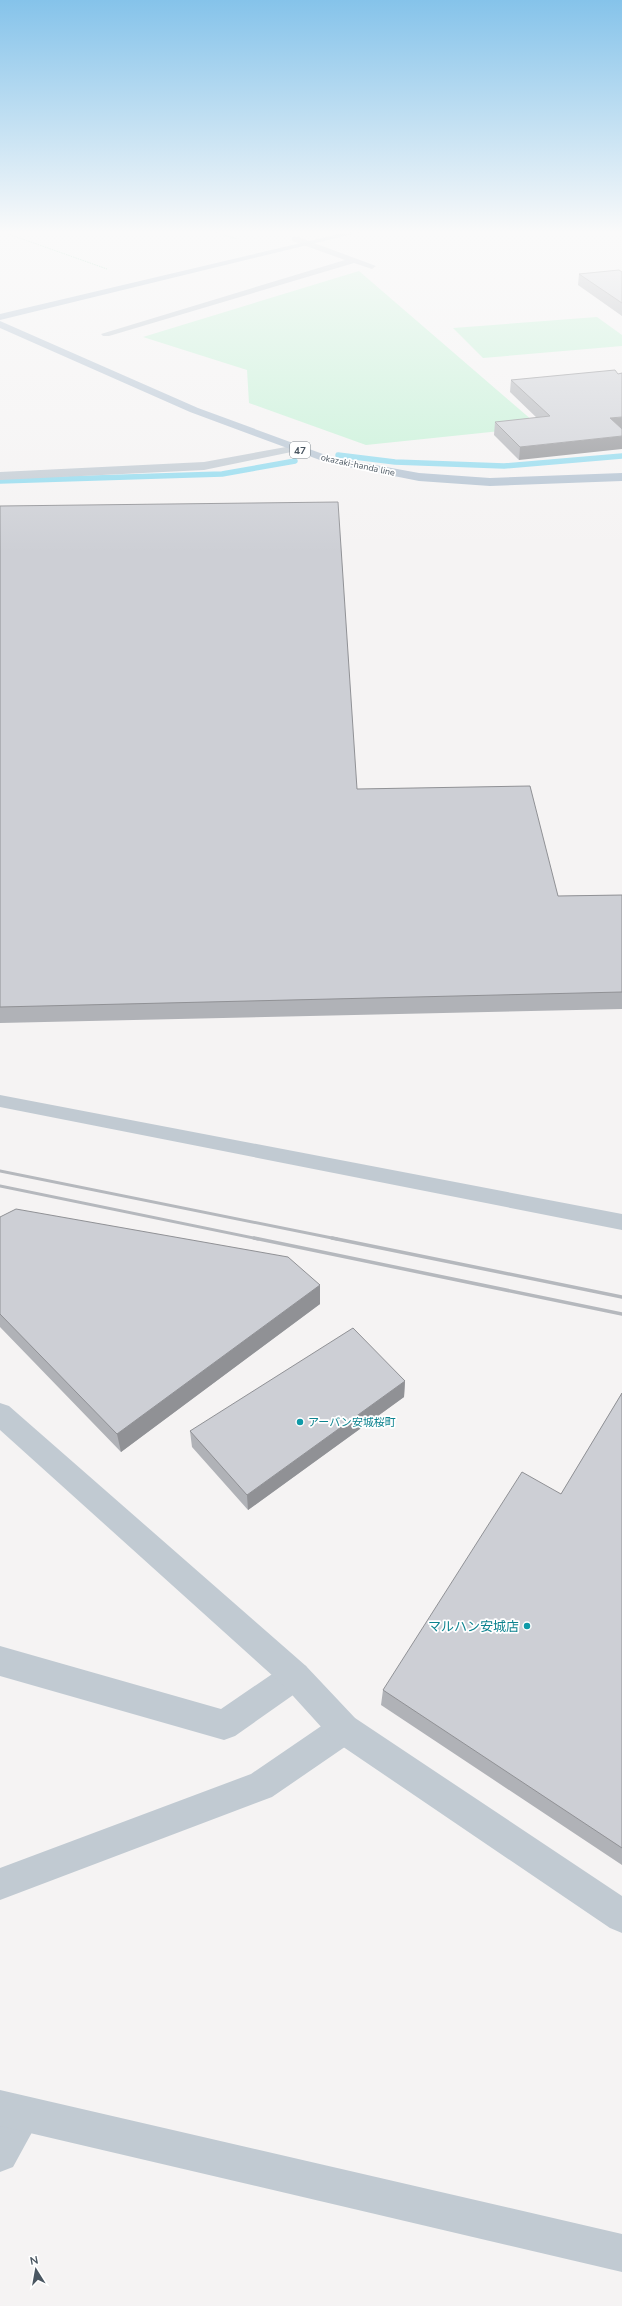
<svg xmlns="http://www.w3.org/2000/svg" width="622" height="2306" viewBox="0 0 622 2306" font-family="'Nunito Sans','Noto Sans JP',sans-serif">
<rect width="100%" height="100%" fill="#f5f3f3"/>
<path fill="#c3f1d5" d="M359,271L540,427L366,445L249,403L247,370L143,337Z
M597,317L622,335V346L483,358L453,328Z"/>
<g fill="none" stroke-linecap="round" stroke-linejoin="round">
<path stroke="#90daee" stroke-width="5.5" d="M338,455L395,462L504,466L622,456
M0,481L222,474L295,461"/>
<path stroke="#7ad0a6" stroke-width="1" stroke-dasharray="1.5 1" stroke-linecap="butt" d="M0,231L107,269
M211,231L237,239"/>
<path fill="#c1cad2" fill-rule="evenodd" d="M0,1095L622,1214V1230L0,1107Z"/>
<path fill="#c1cad2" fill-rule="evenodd" d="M292,237H298L376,266L372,269L354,263L109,336H103L101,334L345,260L292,241Z
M297,445L303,448L301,450L204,470L0,480V472L204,462Z
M0,1646L221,1709L284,1666L295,1661L306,1666L310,1676L306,1686L235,1736L224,1740L0,1676Z
M344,1714L355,1718L359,1729L355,1740L272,1797L0,1900V1868L251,1774L333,1718Z
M24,2096L37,2101L42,2114L13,2167L0,2172V2119L11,2101Z"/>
<path fill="#c1cad2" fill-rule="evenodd" d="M0,1403L9,1406L306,1666L355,1718L622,1896V1933L610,1928L333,1740L284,1686L0,1430Z
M0,2090L622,2234V2272L0,2126Z"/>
<path fill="#b3c2d1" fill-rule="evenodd" d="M352,231H365L0,320V314Z
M0,321L198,408L331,457L419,473L490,478L622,473V481L490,486L419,481L328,463L190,412L0,328Z"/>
<path stroke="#b5b8bd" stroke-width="3" d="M0,1171L337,1239
M0,1186L258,1239"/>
<path stroke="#b5b8bd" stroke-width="3.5" d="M254,1238L622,1314
M332,1238L622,1297"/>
</g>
<path fill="#b0b2b7" d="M622,272V316L578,285L579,274Z
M618,374L519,460L494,435L495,422L537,418L510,392L511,380Z
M0,506L357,789L558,896L622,895V1009L0,1023Z
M0,1217L320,1285V1304L121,1452L0,1327Z
M405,1381L404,1397L248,1510L192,1447L190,1431Z
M622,1393V1865L381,1705L383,1690L561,1494Z"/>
<path fill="#909195" d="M622,417V430L610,418Z
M622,436V449L519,460L520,447Z
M320,1285V1304L121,1452L117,1434Z
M405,1381L404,1397L248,1510L247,1495Z"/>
<path fill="#cdcfd5" stroke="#909195" d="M619,270L622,272V303L579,274Z
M615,370L618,374L622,373V417L610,418L622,429V436L520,447L495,422L550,416L511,380Z
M338,502L357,789L530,786L558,896L622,895V992L0,1007V506Z
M16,1209L288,1257L320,1285L117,1434L0,1314V1217Z
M353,1328L405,1381L247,1495L190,1431Z
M622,1393V1848L383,1690L522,1472L561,1494Z"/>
<linearGradient id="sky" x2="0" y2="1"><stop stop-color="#85c3ea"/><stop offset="0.42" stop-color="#fafafa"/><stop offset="1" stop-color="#fafafa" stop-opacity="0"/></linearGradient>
<rect width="622" height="553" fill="url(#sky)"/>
<g fill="#0f9aa8" stroke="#fff" stroke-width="1.5">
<circle cx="300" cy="1422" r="4"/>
<circle cx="527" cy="1626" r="4"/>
</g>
<g text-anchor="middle" stroke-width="3.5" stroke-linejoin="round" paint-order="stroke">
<g font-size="9" fill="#4a5661" stroke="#fff">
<text transform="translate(358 465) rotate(12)" y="3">okazaki-handa line</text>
</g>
<rect fill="#fff" stroke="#808990" stroke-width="1" x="290" y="442" width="20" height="16" rx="3"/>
<g font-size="10" font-weight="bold" fill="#4a5661">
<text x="300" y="454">47</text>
</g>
<g font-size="11" fill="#0d838f" stroke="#fff" text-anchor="start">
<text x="308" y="1426">アーバン安城桜町</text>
</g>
<g font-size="13" fill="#0d838f" stroke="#fff" text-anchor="end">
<text x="519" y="1631">マルハン安城店</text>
</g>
</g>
<g transform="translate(36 2270) rotate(349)" stroke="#ffffff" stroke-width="3" paint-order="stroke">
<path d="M0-3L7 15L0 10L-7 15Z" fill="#4a5661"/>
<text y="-6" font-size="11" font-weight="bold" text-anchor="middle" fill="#4a5661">N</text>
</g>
</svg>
